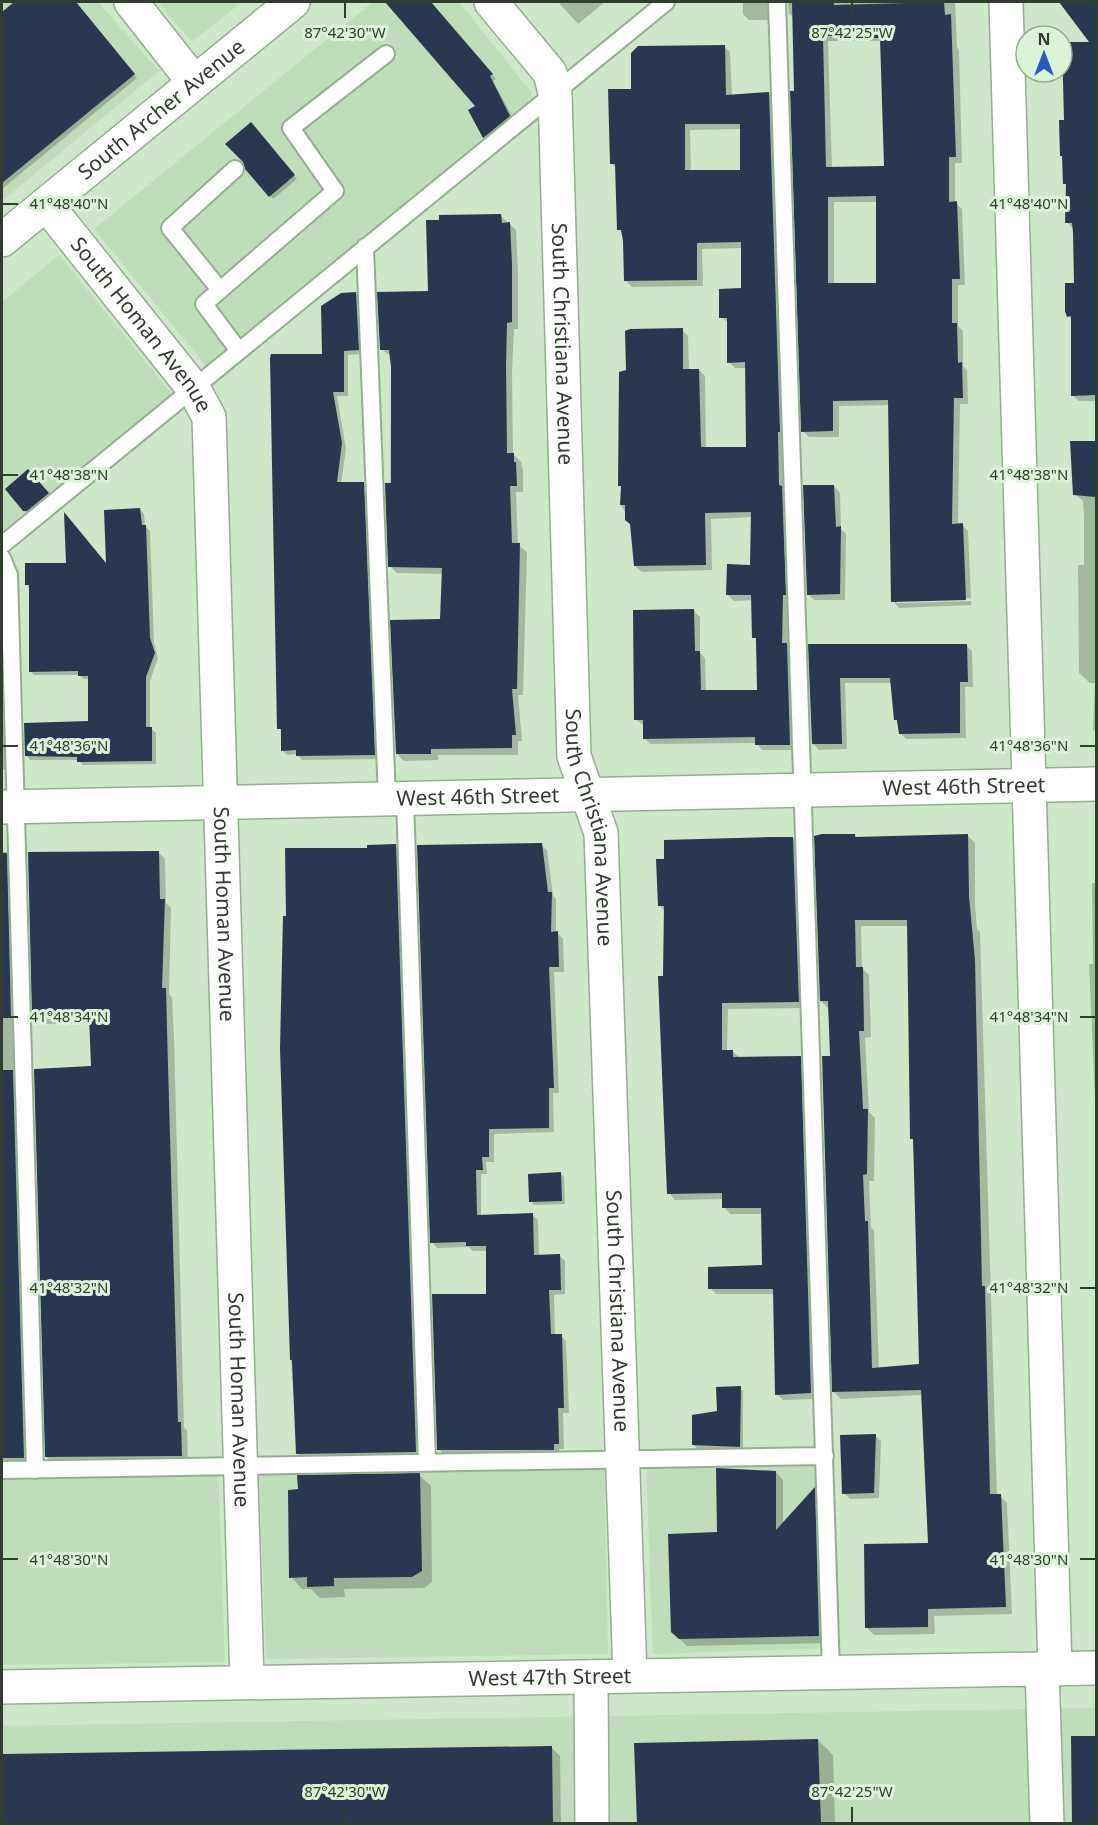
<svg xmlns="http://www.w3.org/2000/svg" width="1098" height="1825" viewBox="0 0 1098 1825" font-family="'Noto Sans',sans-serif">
<rect width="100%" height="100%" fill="#cde7c9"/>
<path fill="#beddb9" d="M2,2H98L159,71L2,201Z
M158,2H242L192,42Z
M373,2H459L531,92L533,111L212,373L94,229Z
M59,255L177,401L2,545V302Z
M825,1456L830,1648L653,1654L646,1458Z
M604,1459L608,1654L266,1659L259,1466Z
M218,1466L225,1662L2,1665V1470Z
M1096,1708V1823H2V1726Z"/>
<path fill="#0003" fill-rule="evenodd" d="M16,2H74L137,78L2,189V13Z
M398,2H430L496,79L493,81L514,120L488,141L470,110L477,107L392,7Z
M558,2H605L578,24Z
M743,2H776L772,20H749L743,14Z
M788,2H955L957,47L959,50L962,163H955V203L962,209L965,285H958V326L963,331V366L967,370L968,404H960L958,525H962L968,531L971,598L897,600V603L971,601V605L899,608L893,601L890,405L839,406V437H809L803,431L793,17L789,13ZM828,41H879L881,43L886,168H832ZM834,202H877L878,284H834Z
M1061,2H1096V401H1079L1072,395L1073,320L1068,316L1075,284L1073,229L1067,222V186L1064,183L1066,79L1060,73L1062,72V43H1092Z
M724,46L730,52L732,96L769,94L775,100L784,490L788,493V646L793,651L796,750H762L756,743L650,744L644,738L645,726L636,720L694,611L700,617V653L705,658L706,692L759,691L753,600L734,601L728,595L751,566L753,517L711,519L712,570L642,572L635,566L632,525L621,505L622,488L619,485L627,371L682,330L688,336L689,370H699L705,376L706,449L747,448V368H735L729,362V323L721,317L743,289L742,248L702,249L703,286L632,287L626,281L623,233L619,229L616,168L611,163L633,90ZM741,129L742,171L691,172L690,130Z
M254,128L297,179L273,199L244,162Z
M501,216L516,230L518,272V329H514L512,373L513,454L521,462L523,471V492H516L518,545L527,552L523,695H518L522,741H518V755H438V760L404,761L397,754L441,620L443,574L397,573L390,566L391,356L381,349Z
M356,294L360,298L363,354L348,355V396H337L346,449L341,484H363L368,489L379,759L302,760L297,754L287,755L282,750L277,680L323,355Z
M1072,442H1096V732L1093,729L1095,683H1090L1079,673L1078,565H1084V514L1083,501L1075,494Z
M36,478L55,502L32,518L24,510Z
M834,486L840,493L841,529L846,534L845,600H814L808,594Z
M140,509L144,514L145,526L150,531L154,643L158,658L150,681V728L156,733V764L83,765L78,760H30L26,755L89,722V679H84L79,675H34L30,671V588L27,585L108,566Z
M810,645H966L972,651L973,687H965L966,738L906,739L900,733L896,719L892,683H845L847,749L819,750L813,744Z
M2,685L4,725L8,729L9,769H2Z
M855,835L857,838L968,836L975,843V904L977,929L980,932L997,1496H1000L1007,1503L1012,1614L934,1616L935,1634L874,1635L867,1628L930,1545L922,1395L841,1399L834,1392L832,1057L828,1008L821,1001ZM861,926H909L911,1138L914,1141L921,1365L879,1369L874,1230L871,1227L869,1181H874L875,1118L869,1112L865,1038L871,1037L869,975L862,968Z
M793,838L799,845L805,1008L728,1009L727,1051H732L739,1057L800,1058L806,1064L817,1399L783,1400L777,1394L775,1294H716L710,1288L764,1267L762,1214H730L724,1207V1199L675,1200L669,1193L665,911L659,905Z
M395,845L402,852L422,1458L304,1460L298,1454L291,1360L369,850Z
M541,845L547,850L553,895L556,899V933L563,938L564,972H554L559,1093H553L554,1132L494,1134V1162H486L487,1174H481V1216L532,1215L538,1220L539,1256H560L565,1261V1294L554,1295L555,1336H561L566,1341L569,1413H563L564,1449H559V1455H444L439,1449L488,1296L487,1251H473L469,1247L437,1248L432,1242Z
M2,852H6L12,858L29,1463L2,1464Z
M158,852L165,859L166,903L171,908L169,994L172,997L174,1037L184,1428L187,1430L188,1463L53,1464L47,1457L92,1068L91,1023L41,1024L34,1017Z
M1092,883H1096V1123L1089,964H1093Z
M561,1174L564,1177L565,1204L534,1205L531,1201Z
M740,1388L743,1391V1450L697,1448L694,1445Z
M875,1436L881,1441L879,1498L850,1499L844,1493Z
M776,1472L783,1480V1525L815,1489L821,1496L826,1643L687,1646L673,1632L719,1534Z
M419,1475L431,1486L432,1582L424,1588L344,1589L345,1597L320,1598L311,1589H302L291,1577Z
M1096,1737V1824H1074L1073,1738Z
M818,1740L833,1755L835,1824H638Z
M551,1747L560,1756L561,1824H2V1756Z"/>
<path fill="#2a3751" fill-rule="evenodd" d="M14,2H76L135,74L2,183V12Z
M385,2H431L493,74L490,76L510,116L483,138L468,110L475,106Z
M792,2H834V5L944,2L945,15L951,14L956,157H949V202L957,201L960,279H952V323H957L958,363L962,362L963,398H954L952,524L963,523L966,600L891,602L888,400L833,401V431L801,432L790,91H794ZM874,35V38H880L884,166L826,167L823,36ZM876,196V283H828V197Z
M1059,2H1096V395L1071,396V316L1067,317L1065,311V283H1074L1073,232L1072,223H1065L1066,184H1063L1062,156H1060L1059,120H1064L1062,42H1089Z
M725,45L726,95L769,92L780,432H778L779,485L782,486L786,595H783L782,643H787L790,745H755V737L643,739V720H634L633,610L694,609L695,651H700L701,690H757L756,638H752L751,595H726L727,564L750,565L751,512L705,513L706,565L634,566L630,524L625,520V505H620L621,486H618L619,372L626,370L625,331L630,329L683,328V369H699L701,447H746L745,362L727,363V318H719V289L741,288V242L697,243V280L624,281L623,241L621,230H617L615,164H610L608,89H631V53L638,46ZM685,124H740V170H685Z
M251,122L295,175L269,197L245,169L243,162L225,144Z
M501,214L502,223L510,222L512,264V322L507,323L506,365L507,453H514V462H516L517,486H510L512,543H520L517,689H512L516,735H512V748L431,749V754H396L390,620L440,619L442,568L388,567L385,483H391V367L389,350H380L377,292L428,291L426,220H439V215Z
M356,292L359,350L344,351V392H333L342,443L337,482H364L375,755L296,756V750L281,751V729H277L270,358L271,354H322L321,306L341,293Z
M1070,441H1096V497L1073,495Z
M28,469L49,493L27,511H23L5,489Z
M803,485H834L836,527L841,526L840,594L807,595Z
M140,508L142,525H146L150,638L155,653L146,677V727H152V761L77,762V757L25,756L24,723L88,721V676H78V671L29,672V585H25V563H66L64,512L106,563L104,510Z
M808,644H967L968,682H960V733L899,734L897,720H894L890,678H840L842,744H812Z
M822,834H855V837L968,834L969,896L975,960L982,1286H985L990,1494H1001L1006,1607L928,1609V1627L865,1628L864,1544L928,1543L921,1390L832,1392L822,1056H830L828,1001H820L814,836ZM855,920H907L910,1139H913L914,1173L919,1364L872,1368L868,1221H865L863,1175L867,1174L868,1109H863L859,1031H864L863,967H856Z
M771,837H793L799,1002L722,1003V1050H733V1057L801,1056L811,1393L775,1395L773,1289H708V1267L762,1265L761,1208H722V1193L667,1194L658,976H663L664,906H658L656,859H664V840Z
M542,843L548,892H552L551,932L558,931L559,967H549L554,1088H549V1128L489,1129V1157H482L483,1170H476L477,1215L533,1213L534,1255L560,1254L561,1290H549L551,1334H562L564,1408H558L559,1444H554V1450H437L432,1294H486V1246H466V1242L430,1243L417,845Z
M396,844L416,1452L296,1454L292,1360H290L280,1048L283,916H286L285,848H367V845Z
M159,851L160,899H165L162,988H166L167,1029L178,1422H181L182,1456L45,1457L34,1069L91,1066L89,1016L32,1017L28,852Z
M2,853H7L11,1018H2Z
M2,1070H13L24,1458H2Z
M561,1172L562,1201L529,1202L528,1174Z
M741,1386L740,1447L692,1445V1415L717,1411L716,1387Z
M876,1434L874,1493L842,1494L840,1435Z
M716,1468L776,1471V1530L815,1487L819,1636L679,1639L671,1632L668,1534L717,1532Z
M420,1473L422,1571L412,1577L334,1578V1586L307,1587V1577L289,1578L288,1490L298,1489L297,1475Z
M1071,1736H1096V1824H1072Z
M818,1739L821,1824H637L634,1743Z
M552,1746L553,1824H2V1754Z"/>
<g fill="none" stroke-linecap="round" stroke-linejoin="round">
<defs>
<path id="lane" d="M777,2L831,1672
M365,247L387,799
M220,290L170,228L235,169
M239,351L204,304L335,191L291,128L386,54
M2,545L666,2
M2,558L9,575L35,1470
M405,799L427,1462
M2,1470L825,1456"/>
<g id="street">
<path d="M131,2L194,82"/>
<path id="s1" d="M491,2L550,73L555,93L574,756L601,833L630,1676"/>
<path d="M1006,2L1055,1668"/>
<path id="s2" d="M46,204L193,388L209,417L247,1682"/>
<path id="s3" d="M2,807L1096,784"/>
<path d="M1042,1669L1047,1824"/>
<path d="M591,1677L592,1824"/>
</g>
<g id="secondary">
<path id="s4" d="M2,240L293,2"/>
<path id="s5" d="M2,1687L1096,1668"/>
</g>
</defs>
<use href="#lane" stroke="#95ae91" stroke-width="20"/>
<use href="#street" stroke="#95ae91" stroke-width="36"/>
<use href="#secondary" stroke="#95ae91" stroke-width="36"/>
<use href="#lane" stroke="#fff" stroke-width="16"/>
<use href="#street" stroke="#fff" stroke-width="33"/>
<use href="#secondary" stroke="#fff" stroke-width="33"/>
</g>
<path fill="none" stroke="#323c30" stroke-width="2" d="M345,3V18M852,3V18M3,204H18M1080,204H1095M3,475H18M1080,475H1095M3,746H18M1080,746H1095M3,1017H18M1080,1017H1095M3,1288H18M1080,1288H1095M3,1559H18M1080,1559H1095M345,1807V1822M852,1807V1822"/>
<g text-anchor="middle" stroke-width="6" stroke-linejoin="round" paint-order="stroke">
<g font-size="21" fill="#323c30" stroke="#daf4d6">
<text dy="7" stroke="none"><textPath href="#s4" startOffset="206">South Archer Avenue</textPath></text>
<text dy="7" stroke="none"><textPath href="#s2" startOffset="154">South Homan Avenue</textPath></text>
<text dy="7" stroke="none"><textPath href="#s1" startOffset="364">South Christiana Avenue</textPath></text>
<text dy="7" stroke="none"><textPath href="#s3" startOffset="962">West 46th Street</textPath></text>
<text dy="7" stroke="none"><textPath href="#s3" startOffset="476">West 46th Street</textPath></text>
<text dy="7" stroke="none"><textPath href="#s1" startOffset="850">South Christiana Avenue</textPath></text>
<text dy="7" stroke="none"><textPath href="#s2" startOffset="766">South Homan Avenue</textPath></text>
<text dy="7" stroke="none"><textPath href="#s1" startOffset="1336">South Christiana Avenue</textPath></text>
<text dy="7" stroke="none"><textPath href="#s2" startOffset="1252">South Homan Avenue</textPath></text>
<text dy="7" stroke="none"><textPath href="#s5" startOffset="548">West 47th Street</textPath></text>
</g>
</g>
<g font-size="15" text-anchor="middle" fill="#323c30" stroke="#daf4d6" stroke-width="6" stroke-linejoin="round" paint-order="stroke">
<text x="345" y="38">87°42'30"W</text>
<text x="852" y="38">87°42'25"W</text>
<text x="69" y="209">41°48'40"N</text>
<text x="1029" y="209">41°48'40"N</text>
<text x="69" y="480">41°48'38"N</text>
<text x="1029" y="480">41°48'38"N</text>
<text x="69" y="751">41°48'36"N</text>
<text x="1029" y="751">41°48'36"N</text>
<text x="69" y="1022">41°48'34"N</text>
<text x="1029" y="1022">41°48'34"N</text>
<text x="69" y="1293">41°48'32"N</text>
<text x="1029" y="1293">41°48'32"N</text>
<text x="69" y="1565">41°48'30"N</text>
<text x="1029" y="1565">41°48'30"N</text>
<text x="345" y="1797">87°42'30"W</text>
<text x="852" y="1797">87°42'25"W</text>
</g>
<rect width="1098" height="1825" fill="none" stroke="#323c30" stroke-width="6"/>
<g transform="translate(1044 54)"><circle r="28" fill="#daf4d6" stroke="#97aa94" stroke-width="1.5"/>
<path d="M0-4.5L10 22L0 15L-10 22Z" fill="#2957c6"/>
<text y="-9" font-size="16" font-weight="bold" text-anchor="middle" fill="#323c30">N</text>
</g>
</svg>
